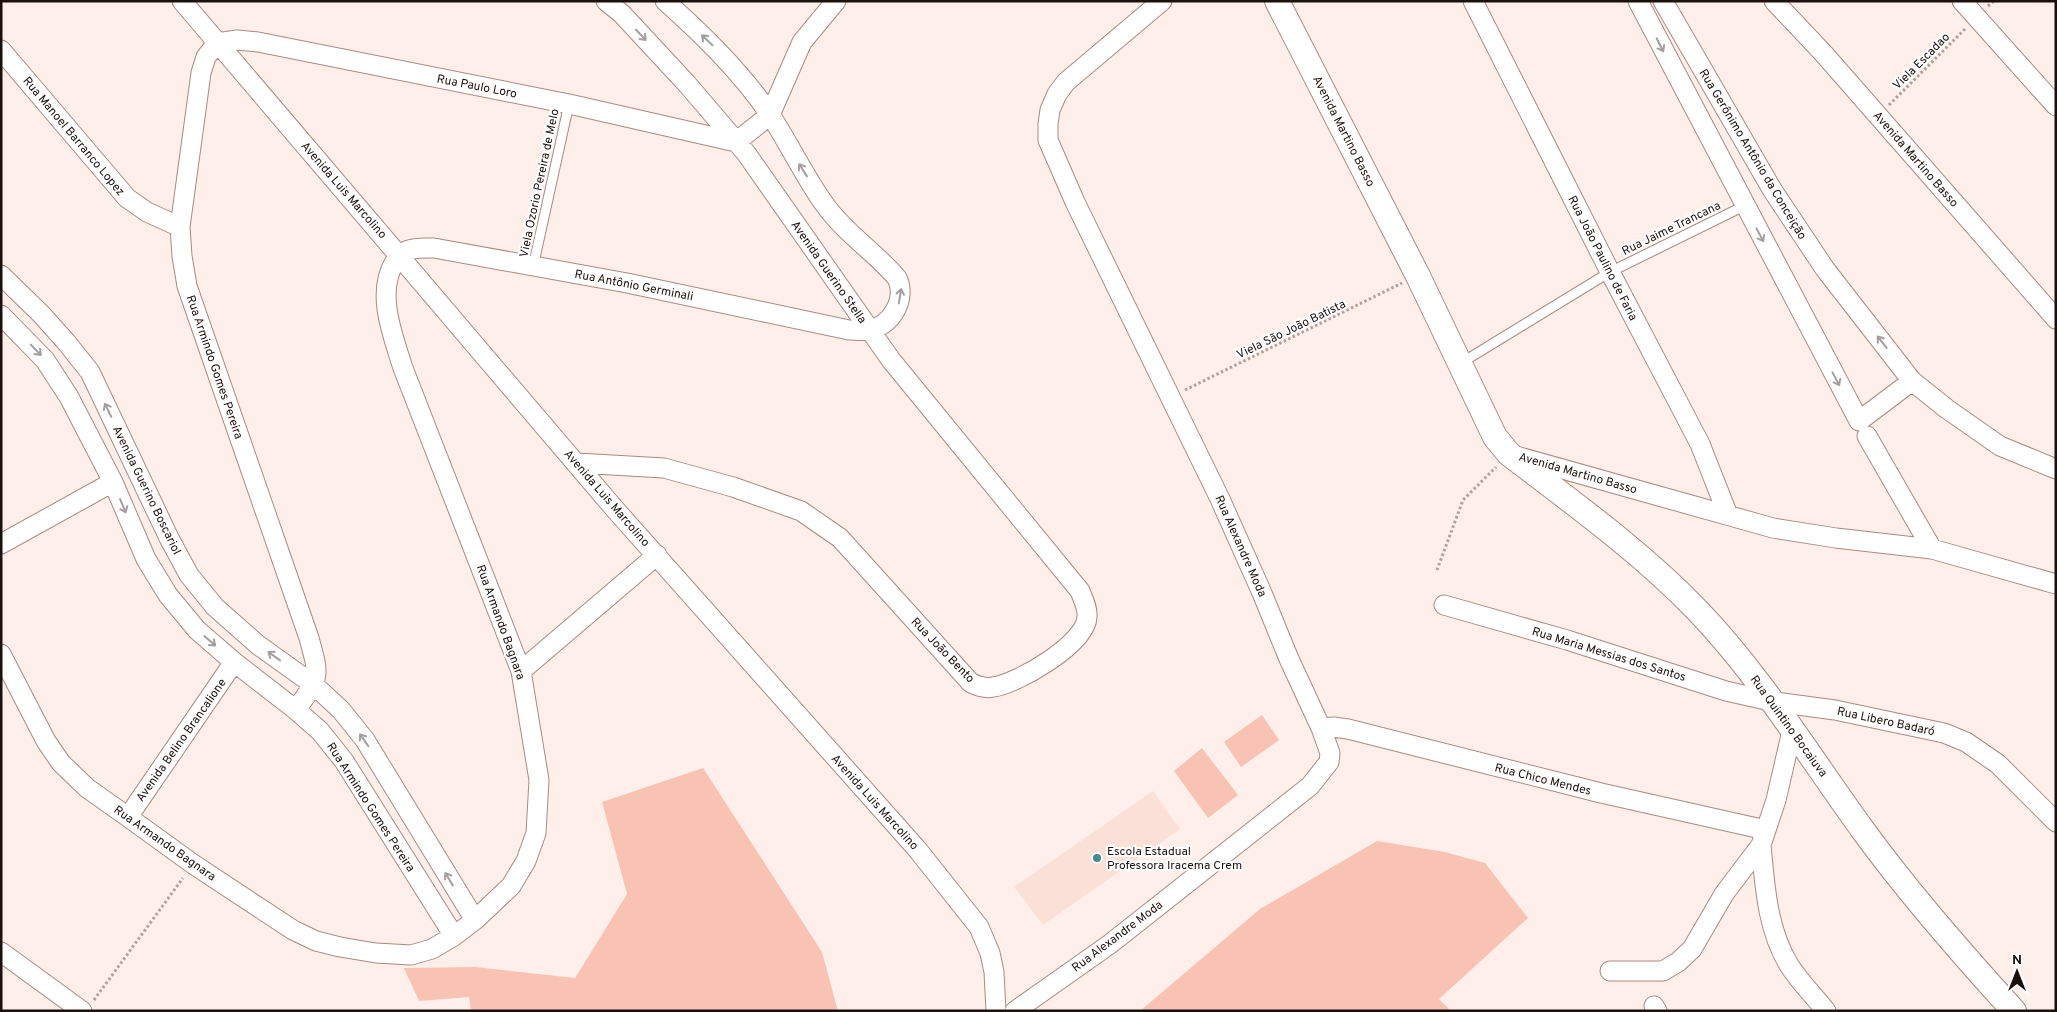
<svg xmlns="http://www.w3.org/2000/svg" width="2057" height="1012" viewBox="0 0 2057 1012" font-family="Overpass,sans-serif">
<rect width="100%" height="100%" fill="#feefeb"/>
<path fill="#fbe0d8" d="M1153,791L1180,829L1043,925L1014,887Z"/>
<path fill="#f9c3b4" d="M1262,715L1279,740L1241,767L1224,742Z
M1202,748L1238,795L1208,818L1174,771Z
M703,768L822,952L838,1011H471L469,997L419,1001L404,968L475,967L575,978L627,894L602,802Z
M1377,841L1445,852L1485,863L1528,918L1439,999L1451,1011H1140L1260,909Z"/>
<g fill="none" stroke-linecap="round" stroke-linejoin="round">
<defs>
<path id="service" d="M533,267L569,104
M1461,363L1610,272L1744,206"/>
<path id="minor" d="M182,1L613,507L917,849L979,927L990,953L994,972L996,1011
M1473,1L1610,272L1700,444L1728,515
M1638,1L1859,421L1912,381
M1663,1L1773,191L1825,269L1912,381L1947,409L2000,446L2056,469
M1774,1L1824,54L2056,319
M1962,1L2056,106
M1,50L127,198L147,212L180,227
M1,275L42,315L67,343L90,372L169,538L189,575L215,607L258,645L314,685L341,710L365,740L475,920
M1,315L45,360L69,397L113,482L146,559L168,595L197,630L234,662L296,710L320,731L344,761L454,936
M1867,436L1932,549
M1516,456L1773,528L1836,538L1932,549L2056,584
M577,463L664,468L733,487L801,511L840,538L971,683C978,686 985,689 993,687C1017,684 1086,644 1087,617C1088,608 1083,599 1080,591L891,360L746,153L687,84L622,14L606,1
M1,544L113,482
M1444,605L1567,640L1726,691L1775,702L1835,710L1944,733L1966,742L1998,764L2056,822
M1,654L46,741L61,763L87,788L128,817L193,864L293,930L316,941L340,947L376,953L411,955L432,949L454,936L475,920L511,886L526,861L536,833L539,780L521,671L403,368C393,336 376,294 394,263C396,260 397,255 400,254C411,247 423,248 434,248L627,283L849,330C855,330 863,331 869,330C892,326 907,298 897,278C875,252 845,233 825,205C804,176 789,143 769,113C740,71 703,35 665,1
M521,671L657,555
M296,710C320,676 320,678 309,638L187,286L182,256L180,227L201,73L206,57L217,43L237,40L258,42L569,104L736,142L770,115L802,42L836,1
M1321,728L1333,727L1348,729L1601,793L1766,830
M128,817L234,662
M1761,845C1765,886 1767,929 1789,965C1799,981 1814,996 1826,1011
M1,952L82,1011
M1610,971H1663L1678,962L1692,949L1724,894L1761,845L1776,800L1792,731
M1654,1006L1657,1011
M1015,1011L1110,944L1310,786L1329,762L1330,753L1321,728L1289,659L1262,593L1220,499L1075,202L1048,140V124L1050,110L1057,94L1066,82L1162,1"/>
<path id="tertiary" d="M1277,1L1418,276L1495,437L1509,454C1573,503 1640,551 1696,609C1761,676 1810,758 1865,833C1911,896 1962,954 2014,1011"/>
</defs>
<use href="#service" stroke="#ab8a80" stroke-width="11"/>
<use href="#minor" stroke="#ab8a80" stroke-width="21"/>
<use href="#tertiary" stroke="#ab8a80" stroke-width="26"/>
<path stroke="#afa19d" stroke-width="3" stroke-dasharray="2.5 2.5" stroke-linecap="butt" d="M1988,6L1994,1
M1889,105L1966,28
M1185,390L1402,283
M1437,570L1463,500L1496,467
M94,1000L183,878"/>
<use href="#service" stroke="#fff" stroke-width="9"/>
<use href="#minor" stroke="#fff" stroke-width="19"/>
<use href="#tertiary" stroke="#fff" stroke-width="24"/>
</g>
<defs><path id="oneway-shaft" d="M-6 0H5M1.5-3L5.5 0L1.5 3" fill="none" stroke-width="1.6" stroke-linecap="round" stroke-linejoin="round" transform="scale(1.25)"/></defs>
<g stroke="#a49f9e">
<use href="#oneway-shaft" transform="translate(641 35) rotate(47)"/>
<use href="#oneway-shaft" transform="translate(707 40) rotate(-136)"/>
<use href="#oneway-shaft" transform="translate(1660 45) rotate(63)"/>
<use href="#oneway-shaft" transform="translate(803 170) rotate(-122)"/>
<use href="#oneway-shaft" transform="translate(1760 235) rotate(62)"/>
<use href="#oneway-shaft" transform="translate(900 296) rotate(-81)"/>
<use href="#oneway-shaft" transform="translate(1882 342) rotate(-128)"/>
<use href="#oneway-shaft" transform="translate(36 350) rotate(46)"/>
<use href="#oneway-shaft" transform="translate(1836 379) rotate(62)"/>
<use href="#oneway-shaft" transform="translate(108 410) rotate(-116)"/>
<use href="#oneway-shaft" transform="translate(123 506) rotate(67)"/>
<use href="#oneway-shaft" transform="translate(210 641) rotate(41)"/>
<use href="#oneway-shaft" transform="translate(274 656) rotate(-144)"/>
<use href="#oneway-shaft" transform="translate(364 740) rotate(-125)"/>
<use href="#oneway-shaft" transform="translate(449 879) rotate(-121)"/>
</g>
<circle fill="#438a92" stroke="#fff" stroke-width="2" cx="1097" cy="858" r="5"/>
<g text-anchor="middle" stroke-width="4.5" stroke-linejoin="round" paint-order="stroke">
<g font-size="12" fill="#1c100c" stroke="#fff">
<text transform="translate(1921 61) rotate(-45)" y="4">Viela Escadao</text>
<text transform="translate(477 86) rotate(11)" y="4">Rua Paulo Loro</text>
<text transform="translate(1344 131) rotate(63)" y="4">Avenida Martino Basso</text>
<text transform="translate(74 136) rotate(50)" y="4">Rua Manoel Barranco Lopez</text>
<text transform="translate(1753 154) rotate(59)" y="4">Rua Gerônimo Antônio da Conceição</text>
<text transform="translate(1916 159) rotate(49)" y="4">Avenida Martino Basso</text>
<text transform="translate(539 183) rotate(-78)" y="4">Viela Ozorio Pereira de Melo</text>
<text transform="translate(344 190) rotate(49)" y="4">Avenida Luis Marcolino</text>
<text transform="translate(1671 228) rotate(-26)" y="4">Rua Jaime Trancana</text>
<text transform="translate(1603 258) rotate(63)" y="4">Rua João Paulino de Faria</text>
<text transform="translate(829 272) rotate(55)" y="4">Avenida Guerino Stella</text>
<text transform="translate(634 285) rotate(11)" y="4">Rua Antônio Germinali</text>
<text transform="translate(1291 329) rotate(-26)" y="4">Viela São João Batista</text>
<text transform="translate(215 367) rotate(71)" y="4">Rua Armindo Gomes Pereira</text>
<text transform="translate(1578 473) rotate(16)" y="4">Avenida Martino Basso</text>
<text transform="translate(147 490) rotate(64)" y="4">Avenida Guerino Boscariol</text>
<text transform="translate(607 498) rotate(49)" y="4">Avenida Luis Marcolino</text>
<text transform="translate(1241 546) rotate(66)" y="4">Rua Alexandre Moda</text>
<text transform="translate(501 622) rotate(70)" y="4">Rua Armando Bagnara</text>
<text transform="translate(943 650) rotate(46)" y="4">Rua João Bento</text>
<text transform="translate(1609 654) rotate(17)" y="4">Rua Maria Messias dos Santos</text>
<text transform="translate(1886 721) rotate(12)" y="4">Rua Libero Badaró</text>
<text transform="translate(1789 726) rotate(54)" y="4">Rua Quintino Bocaiuva</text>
<text transform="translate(181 740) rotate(-55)" y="4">Avenida Belino Brancalione</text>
<text transform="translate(1543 779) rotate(14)" y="4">Rua Chico Mendes</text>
<text transform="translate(875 802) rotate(48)" y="4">Avenida Luis Marcolino</text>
<text transform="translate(371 807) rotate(57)" y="4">Rua Armindo Gomes Pereira</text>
<text transform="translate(165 843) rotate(35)" y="4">Rua Armando Bagnara</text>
<text transform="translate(1117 936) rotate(-37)" y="4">Rua Alexandre Moda</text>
</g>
<g font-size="12" fill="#1c100c" stroke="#fff" text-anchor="start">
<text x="1107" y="855">Escola Estadual<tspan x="1107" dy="14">Professora Iracema Crem</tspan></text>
</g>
</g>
<rect width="2057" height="1012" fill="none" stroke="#1c100c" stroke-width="5"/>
<g transform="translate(2017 972)" stroke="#ffffff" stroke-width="4" paint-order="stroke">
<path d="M0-4L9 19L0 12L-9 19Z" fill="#1c100c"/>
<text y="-8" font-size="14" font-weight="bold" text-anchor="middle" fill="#1c100c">N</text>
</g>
</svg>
